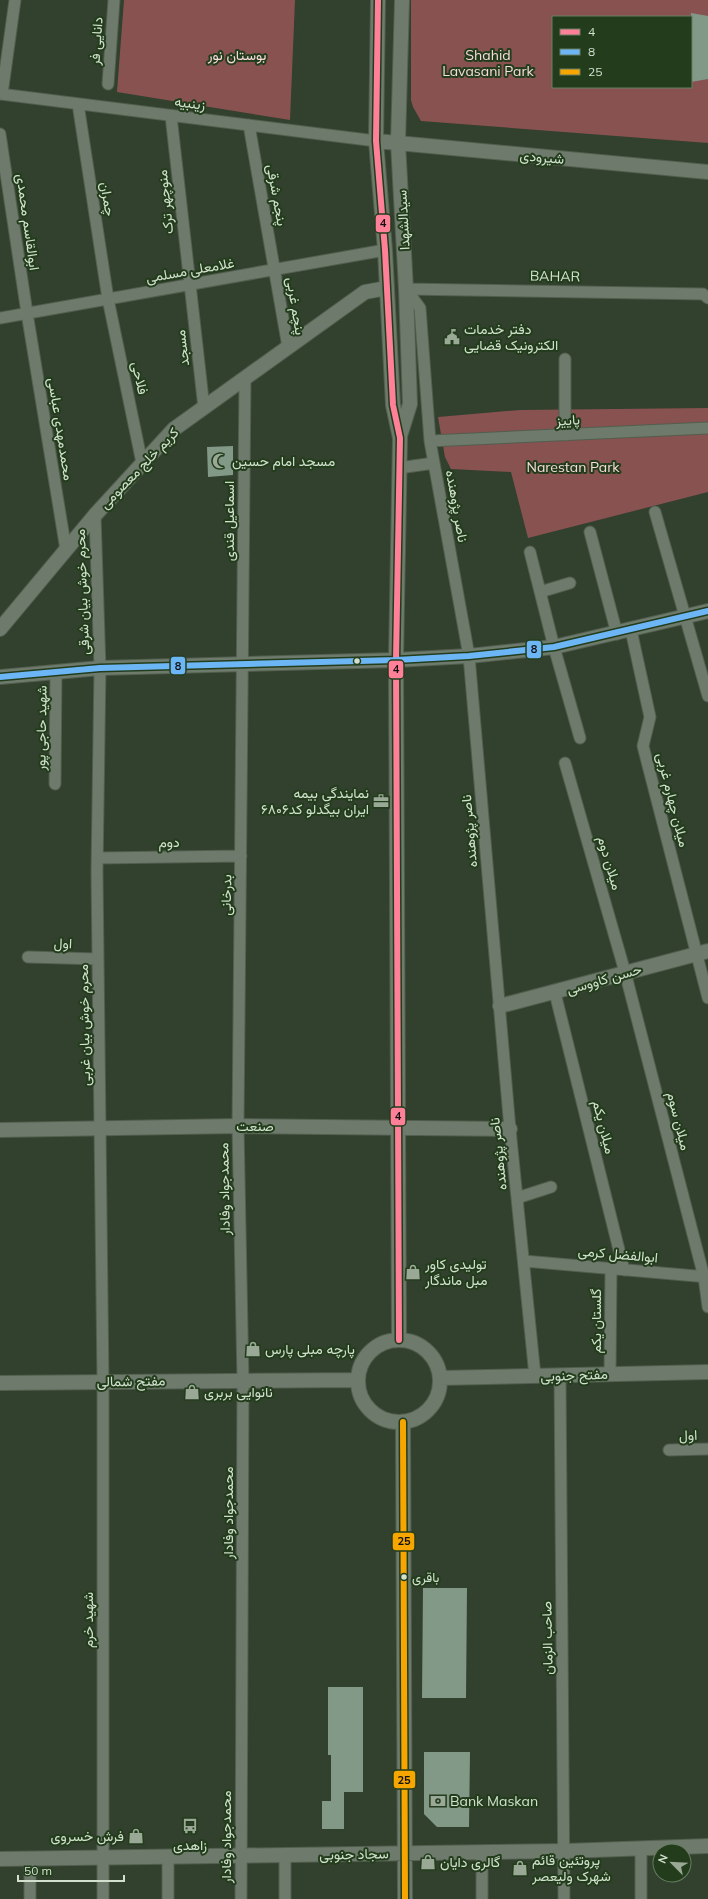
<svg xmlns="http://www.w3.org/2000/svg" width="708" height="1899" viewBox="0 0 708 1899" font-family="Mulish,Vazirmatn,sans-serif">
<rect width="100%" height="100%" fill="#32402e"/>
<path fill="#885250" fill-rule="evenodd" d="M124,0H295L290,120L117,92Z
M411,0H708V143L421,121L413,107L411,100ZM553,17H691V87H553Z
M708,408V492L528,538L511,472L451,469L445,457L438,417L520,410Z"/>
<path fill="#839988" d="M691,13L708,16V79L691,82Z
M233,446V475L208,477L207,447Z
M423,1588H467L466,1698H422Z
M328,1687H363V1792H344V1829H322V1801H331V1755H328Z
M424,1752H470L469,1827H437L424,1814Z"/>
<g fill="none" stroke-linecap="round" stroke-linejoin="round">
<defs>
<path id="minor" d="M108,84L114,0
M0,94L376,141
M2,94L15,0
M78,104L108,299L142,463
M171,116L204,408
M249,125L288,347
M0,134L27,313L66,550
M406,289L420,308L430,441L469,656L510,1129L535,1376
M406,289L703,294L708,298
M0,318L385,250
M565,359V435
M430,441L708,428
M399,468L434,463
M655,512L708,696
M95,515L100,668L97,872L103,1382V1899
M590,532L617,634
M530,552L554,647L580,738
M540,592L570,583
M631,630L650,717L643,746L708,998
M565,763L625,972L704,1277L708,1307
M55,784L56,672
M98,858L241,856
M28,957L98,959
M555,993L624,1270
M517,1198L551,1187
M524,1261L708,1277
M610,1374L611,1269
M560,1376L564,1899
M669,1450L708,1449
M285,1855V1899
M168,1857V1899
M30,1899V1859
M241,1899L243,1380L238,1126L245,379
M482,1899V1852
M641,1899V1848"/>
<path id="tertiary" d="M378,0L376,141L385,250L393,405L400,438L396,660L399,1340
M376,141L708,172
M400,436L410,404L406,289L398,143L402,0
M0,629L95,515L174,429L365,292L387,288
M0,677L100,668L396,660L469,656L554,647L708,611
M500,1006L708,951
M0,1130L238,1126L510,1129
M358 1381a41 41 0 1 1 82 0a41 41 0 1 1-82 0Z
M440,1378L708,1372
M0,1383L358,1380
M403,1422L405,1899
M0,1859L565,1851L708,1846"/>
</defs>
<use href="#minor" stroke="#525e4e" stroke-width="13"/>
<use href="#tertiary" stroke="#525e4e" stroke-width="16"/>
<use href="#minor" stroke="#6e7b6c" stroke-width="11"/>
<use href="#tertiary" stroke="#6e7b6c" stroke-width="14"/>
<defs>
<path id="bus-1" d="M378,0L376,141L385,250L393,405L400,438L396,660L399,1340"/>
<path id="bus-2" d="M0,677L100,668L396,660L469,656L554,647L708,611"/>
<path id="bus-3" d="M403,1422L405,1899"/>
</defs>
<use href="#bus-1" stroke="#233d1c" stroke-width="9"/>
<use href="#bus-2" stroke="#233d1c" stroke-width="9"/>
<use href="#bus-3" stroke="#233d1c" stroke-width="9"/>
<use href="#bus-1" stroke="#ff8098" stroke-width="6"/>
<use href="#bus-2" stroke="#6db6f5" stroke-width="6"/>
<use href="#bus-3" stroke="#f7a600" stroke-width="6"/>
</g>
<defs>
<symbol id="civic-bare" viewBox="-9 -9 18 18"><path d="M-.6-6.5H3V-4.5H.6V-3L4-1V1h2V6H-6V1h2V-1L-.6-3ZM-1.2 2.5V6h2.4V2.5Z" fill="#99a996" stroke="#233d1c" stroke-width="2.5" paint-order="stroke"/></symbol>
<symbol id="mosque-bare" viewBox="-9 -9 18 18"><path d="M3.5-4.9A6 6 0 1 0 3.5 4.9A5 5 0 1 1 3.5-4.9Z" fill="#99a996" stroke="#233d1c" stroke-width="2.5" paint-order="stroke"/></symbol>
<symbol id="office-bare" viewBox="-9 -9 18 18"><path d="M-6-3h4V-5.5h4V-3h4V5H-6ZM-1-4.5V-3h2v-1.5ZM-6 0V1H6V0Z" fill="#99a996" stroke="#233d1c" stroke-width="2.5" paint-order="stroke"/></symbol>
<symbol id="shop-bare" viewBox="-9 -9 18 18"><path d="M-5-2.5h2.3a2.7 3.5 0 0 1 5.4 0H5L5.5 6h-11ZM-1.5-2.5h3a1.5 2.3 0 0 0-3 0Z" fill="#99a996" stroke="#233d1c" stroke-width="2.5" paint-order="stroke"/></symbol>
<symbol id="bank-bare" viewBox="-9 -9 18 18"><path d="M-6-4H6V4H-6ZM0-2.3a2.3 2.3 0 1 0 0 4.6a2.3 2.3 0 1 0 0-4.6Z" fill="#99a996" stroke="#233d1c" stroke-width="2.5" paint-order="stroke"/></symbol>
<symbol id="bus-bare" viewBox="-9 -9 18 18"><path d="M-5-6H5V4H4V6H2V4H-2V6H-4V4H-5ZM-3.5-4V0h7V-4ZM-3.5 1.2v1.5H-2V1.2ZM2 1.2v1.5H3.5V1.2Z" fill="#99a996" stroke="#233d1c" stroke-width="2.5" paint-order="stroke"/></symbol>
</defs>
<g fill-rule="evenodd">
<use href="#civic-bare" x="441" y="326" width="22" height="22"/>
<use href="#mosque-bare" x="209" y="450" width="22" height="22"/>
<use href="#office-bare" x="370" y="790" width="22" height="22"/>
<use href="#shop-bare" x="402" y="1261" width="22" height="22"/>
<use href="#shop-bare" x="242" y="1338" width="22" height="22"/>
<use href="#shop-bare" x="181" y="1381" width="22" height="22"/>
<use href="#bank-bare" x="427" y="1790" width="22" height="22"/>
<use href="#bus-bare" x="179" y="1815" width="22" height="22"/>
<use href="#shop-bare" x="125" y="1825" width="22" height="22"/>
<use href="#shop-bare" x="417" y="1851" width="22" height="22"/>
<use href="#shop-bare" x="509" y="1857" width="22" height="22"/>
</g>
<g fill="#d1e1ce" stroke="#233d1c" stroke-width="1.5">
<circle cx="357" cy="661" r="3.5"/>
<circle cx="404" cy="1577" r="3.5"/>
</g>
<g text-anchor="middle" stroke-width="4" stroke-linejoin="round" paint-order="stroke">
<g font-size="13" fill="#d1e1ce" stroke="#233d1c" text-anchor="start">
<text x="412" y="1582">باقری</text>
</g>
<g font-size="14" fill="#d1e1ce" stroke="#233d1c">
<text transform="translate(96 41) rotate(-86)" y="5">دانایی فر</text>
<text transform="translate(190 103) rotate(7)" y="5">زینبیه</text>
<text transform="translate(542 157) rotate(5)" y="5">شیرودی</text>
<text transform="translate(277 195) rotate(80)" y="5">پنجم شرقی</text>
<text transform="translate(108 199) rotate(81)" y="5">چمران</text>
<text transform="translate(165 202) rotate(-96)" y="5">منوچهر ترک</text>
<text transform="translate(403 220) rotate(-93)" y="5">سیدالشهدا</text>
<text transform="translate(28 222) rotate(82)" y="5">ابوالقاسم محمدی</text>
<text transform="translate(190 270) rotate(-10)" y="5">غلامعلی مسلمی</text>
<text transform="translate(555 276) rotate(1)" y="5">BAHAR</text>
<text transform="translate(296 306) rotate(81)" y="5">پنچم غربی</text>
<text transform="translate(182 348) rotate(-97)" y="5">مسجد</text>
<text transform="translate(140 378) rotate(78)" y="5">فلاحی</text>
<text transform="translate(568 420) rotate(-3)" y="5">پاییز</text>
<text transform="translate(61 429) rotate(81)" y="5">محمدمهدی عباسی</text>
<text transform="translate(139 468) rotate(-46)" y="5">کریم خلج معصومی</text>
<text transform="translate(457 506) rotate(80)" y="5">ناصر پژوهنده</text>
<text transform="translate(229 521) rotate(-90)" y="5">اسماعیل قندی</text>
<text transform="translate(82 592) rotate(-92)" y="5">محرم خوش بیان شرقی</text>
<text transform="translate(41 728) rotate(-89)" y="5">شهید حاجی پور</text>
<text transform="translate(673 800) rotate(76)" y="5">میلان چهارم غربی</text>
<text transform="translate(469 831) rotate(-95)" y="5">ناصر پژوهنده</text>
<text transform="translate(169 842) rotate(-1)" y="5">دوم</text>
<text transform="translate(610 863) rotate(74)" y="5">میلان دوم</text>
<text transform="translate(226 895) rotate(-89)" y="5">بدرخانی</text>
<text transform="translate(63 943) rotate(2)" y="5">اول</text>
<text transform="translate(604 979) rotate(-16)" y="5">حسن کاووسی</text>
<text transform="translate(84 1025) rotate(-91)" y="5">محرم خوش بیان غربی</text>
<text transform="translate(679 1121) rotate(76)" y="5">میلان سوم</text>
<text x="255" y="1131">صنعت</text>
<text transform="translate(604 1127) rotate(76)" y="5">میلان یکم</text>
<text transform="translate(498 1154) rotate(-96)" y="5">ناصر پژوهنده</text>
<text transform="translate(224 1189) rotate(-91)" y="5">محمدجواد وفادار</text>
<text transform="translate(618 1254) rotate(5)" y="5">ابوالفضل کرمی</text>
<text transform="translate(596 1321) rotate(-90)" y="5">گلستان یکم</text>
<text transform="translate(574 1375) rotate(-2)" y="5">مفتح جنوبی</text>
<text transform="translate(131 1381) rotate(-1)" y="5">مفتح شمالی</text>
<text transform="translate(688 1435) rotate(-2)" y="5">اول</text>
<text transform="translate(228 1513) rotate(-90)" y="5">محمدجواد وفادار</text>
<text transform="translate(88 1620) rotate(-90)" y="5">شهید خرم</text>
<text transform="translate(547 1638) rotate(-91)" y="5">صاحب الزمان</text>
<text transform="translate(226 1837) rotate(-90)" y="5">محمدجواد وفادار</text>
<text transform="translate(354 1854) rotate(-1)" y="5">سجاد جنوبی</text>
</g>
<g font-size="14" fill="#f7dbdb" stroke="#233d1c">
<text x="237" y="60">بوستان نور</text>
<text x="488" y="60">Shahid<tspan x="488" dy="16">Lavasani Park</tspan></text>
<text x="573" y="472">Narestan Park</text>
</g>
<g font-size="14" fill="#d1e1ce" stroke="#233d1c" text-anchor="start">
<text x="464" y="334">دفتر خدمات<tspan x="464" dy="16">الکترونیک قضایی</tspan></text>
<text x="232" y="466">مسجد امام حسین</text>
<text x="369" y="798" text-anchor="end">نمایندگی بیمه<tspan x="369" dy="16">ایران بیگدلو کد۶۸۰۶</tspan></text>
<text x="425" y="1269">تولیدی کاور<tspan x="425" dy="16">مبل ماندگار</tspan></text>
<text x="265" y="1354">پارچه مبلی پارس</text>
<text x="204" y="1397">نانوایی بربری</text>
<text x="450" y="1806">Bank Maskan</text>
<text x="124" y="1841" text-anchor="end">فرش خسروى</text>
<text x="190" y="1850" text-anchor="middle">زاهدی</text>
<text x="532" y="1865">پروتئین قائم<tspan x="532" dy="16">شهرک ولیعصر</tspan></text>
<text x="440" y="1867">گالری دایان</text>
</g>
</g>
<g stroke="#233d1c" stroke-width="1.5">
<rect x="375" y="214" width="16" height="19" rx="4" fill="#ff8098"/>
<rect x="526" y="640" width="16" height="19" rx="4" fill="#6db6f5"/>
<rect x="170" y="656" width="16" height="19" rx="4" fill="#6db6f5"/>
<rect x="388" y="660" width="16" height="19" rx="4" fill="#ff8098"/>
<rect x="390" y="1107" width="16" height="19" rx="4" fill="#ff8098"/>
<rect x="392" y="1532" width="23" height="19" rx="4" fill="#f7a600"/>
<rect x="393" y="1770" width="23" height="19" rx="4" fill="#f7a600"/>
</g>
<g font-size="11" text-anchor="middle" font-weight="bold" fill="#111">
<text x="383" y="227">4</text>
<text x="534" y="653">8</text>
<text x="178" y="670">8</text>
<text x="396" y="673">4</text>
<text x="398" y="1120">4</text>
<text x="404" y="1545">25</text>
<text x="404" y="1784">25</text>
</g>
<rect x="552" y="16" width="140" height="72" fill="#233d1c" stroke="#697f63"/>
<rect x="560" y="29" width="20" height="6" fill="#ff8098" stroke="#697f63"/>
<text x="588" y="36" font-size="12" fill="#d1e1ce">4</text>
<rect x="560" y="49" width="20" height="6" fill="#6db6f5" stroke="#697f63"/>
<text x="588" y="56" font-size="12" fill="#d1e1ce">8</text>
<rect x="560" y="69" width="20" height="6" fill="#f7a600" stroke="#697f63"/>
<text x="588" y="76" font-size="12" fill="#d1e1ce">25</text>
<g transform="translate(672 1863) rotate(294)"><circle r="19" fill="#233d1c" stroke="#697f63"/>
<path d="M0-3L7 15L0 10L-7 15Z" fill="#99a996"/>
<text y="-6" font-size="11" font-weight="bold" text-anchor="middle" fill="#d1e1ce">N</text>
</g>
<path d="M18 1875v6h106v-6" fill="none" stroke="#d1e1ce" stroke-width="2"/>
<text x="24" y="1875" font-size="12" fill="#d1e1ce" stroke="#233d1c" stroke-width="3" paint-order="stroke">50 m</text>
</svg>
